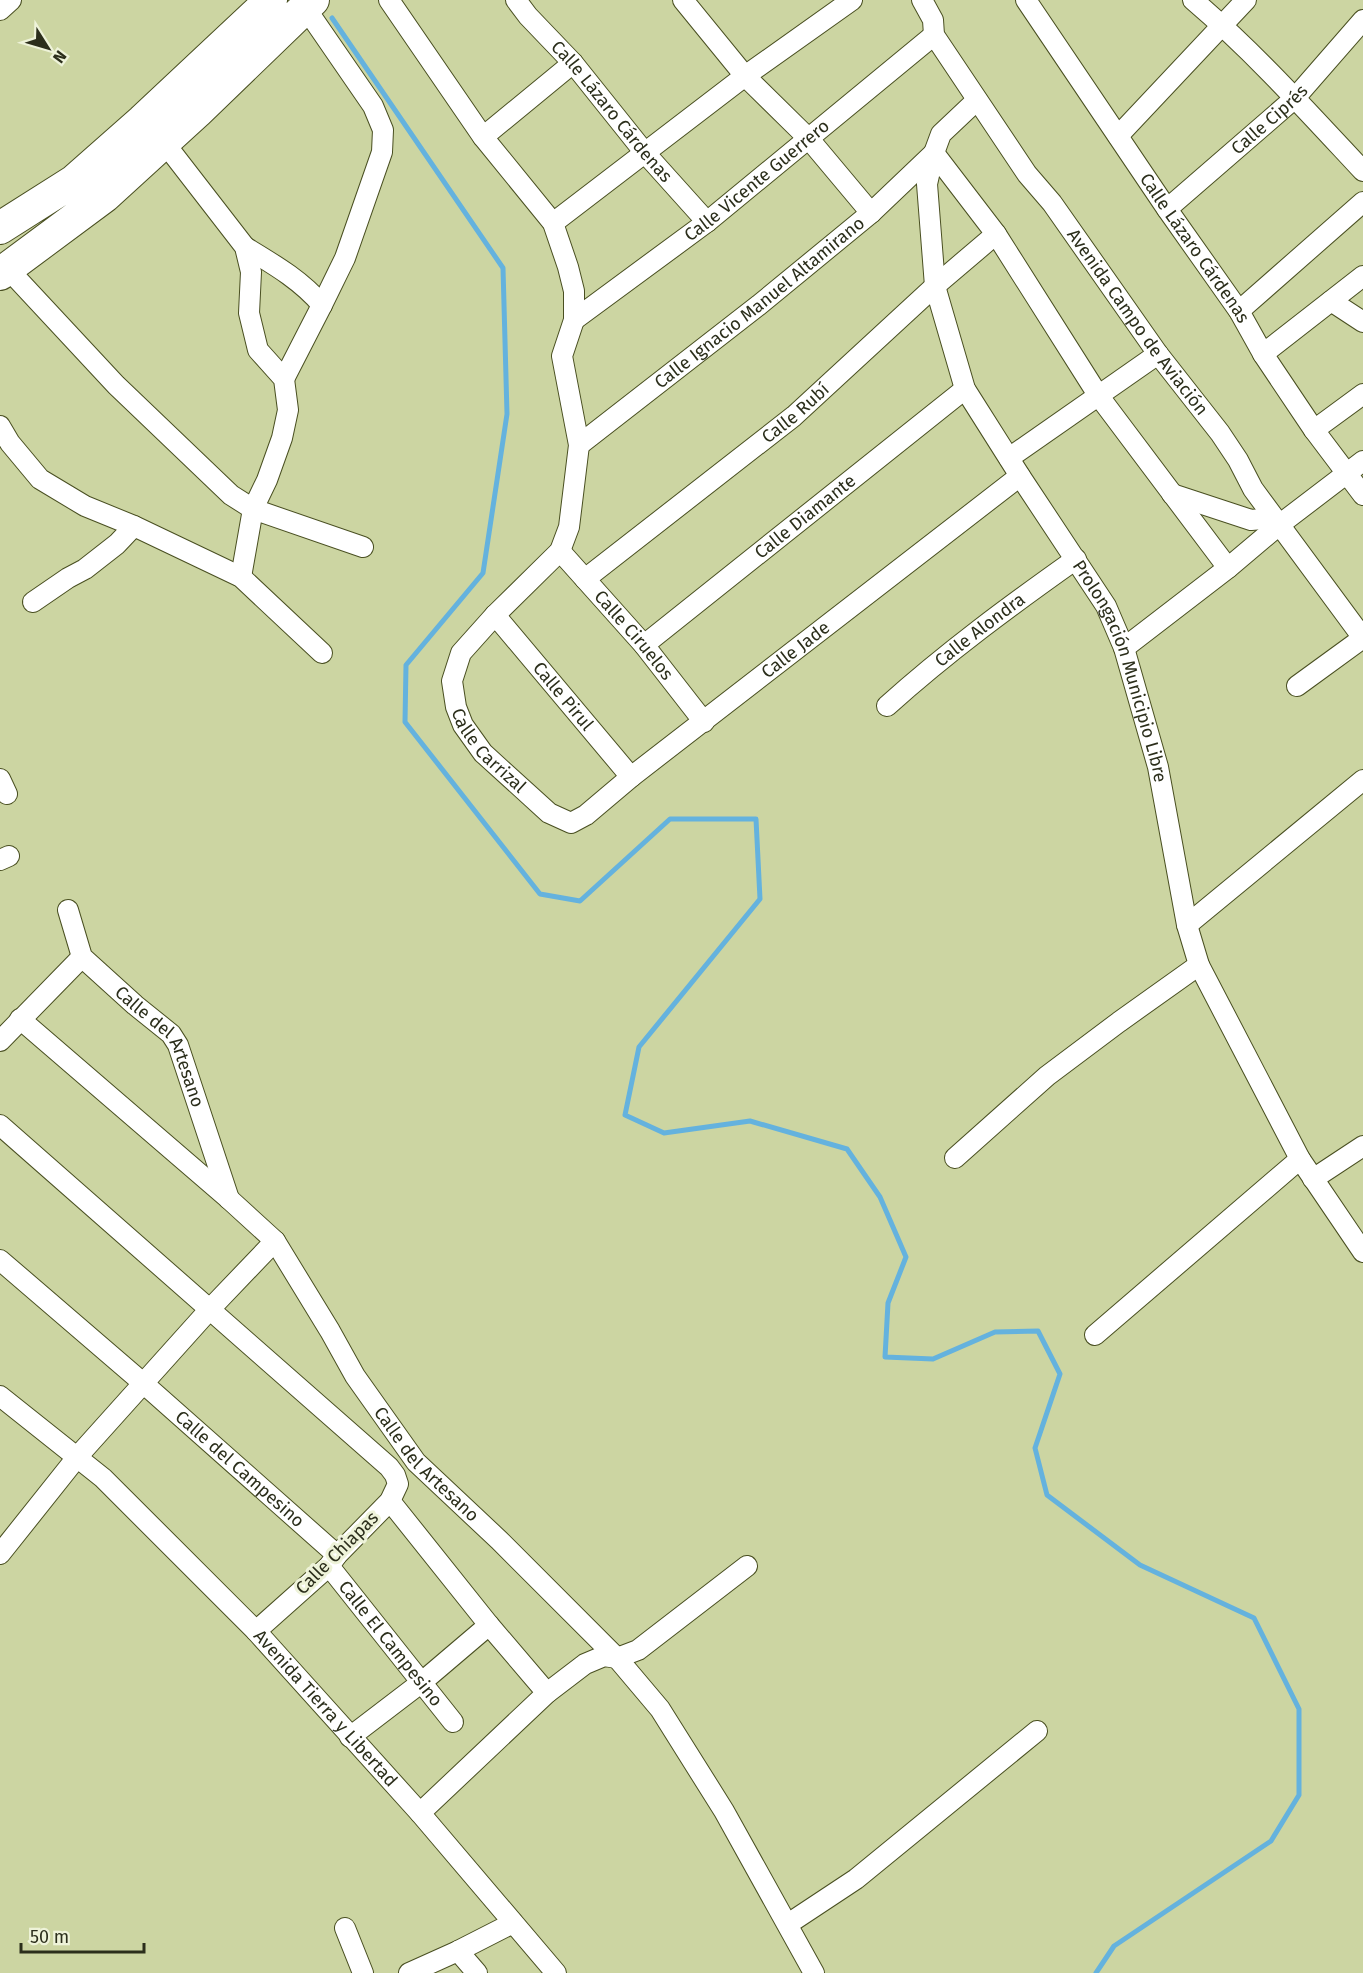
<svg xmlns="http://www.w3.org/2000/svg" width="1363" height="1973" viewBox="0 0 1363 1973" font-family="'Fira Sans',sans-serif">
<rect width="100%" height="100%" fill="#ccd5a2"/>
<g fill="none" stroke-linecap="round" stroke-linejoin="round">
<path stroke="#64b2de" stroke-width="5" d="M332,18L503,268L507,414L483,573L406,665L405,722L540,894L580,901L670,819H756L760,899L639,1047L625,1115L664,1133L750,1121L847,1149L880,1197L906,1257L888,1303L885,1357L933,1359L995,1332L1038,1331L1060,1374L1035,1448L1047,1495L1140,1565L1254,1618L1299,1709V1795L1271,1841L1114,1946L1096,1973"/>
<defs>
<g id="minor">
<path id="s1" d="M389,0L483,137L553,223L568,267L574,291V320L562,356L579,445L569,527L560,551L495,615L461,653L452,681L456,707L463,725L483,753L549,813L571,823L586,815L631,777L1020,476"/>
<path id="s2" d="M516,0L528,16L573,63L645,153L707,222"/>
<path d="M683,0L745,76L809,139L871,213"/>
<path id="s3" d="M922,0L933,20L934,35L1027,174L1052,203L1158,354L1220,433L1238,460L1253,489L1363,638L1297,686"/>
<path id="s4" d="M1026,0L1167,209L1239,311L1263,354L1314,430L1363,495"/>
<path d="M1193,0C1254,52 1308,112 1363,171"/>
<path d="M0,10L11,0"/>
<path id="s5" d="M977,100L941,134L934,153L927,184L935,286L965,389L1020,476L1106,606L1124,648L1158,767L1187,925L1199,965L1300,1159L1363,1252"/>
<path d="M1118,136L1246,0"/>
<path d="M483,137L573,63"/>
<path d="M163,141L245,247L251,272L249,313L258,350L284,379L288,410L282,438L267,480L253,509L241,577"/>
<path id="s6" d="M1167,209L1295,98L1363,20"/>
<path d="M553,223L745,76L852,0"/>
<path d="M245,247C273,264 301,280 322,305"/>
<path d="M8,269L116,385L231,495L253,509L363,547"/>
<path d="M1331,301L1363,322"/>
<path d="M1239,311L1363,202"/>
<path id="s7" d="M574,320L707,222L934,35"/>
<path d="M1263,354L1363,276"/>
<path d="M284,379L322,305L345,258L382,152L383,130L373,106L300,0"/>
<path d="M0,426L10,443L40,479L85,506L134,526L241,577L322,653"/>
<path d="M1314,430L1363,394"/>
<path id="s8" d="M579,445L759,305L871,213L934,153L996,234L1098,395L1228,568"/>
<path d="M1009,458L1158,354"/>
<path d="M1172,494L1251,520L1273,518"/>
<path id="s9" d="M560,551L644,645L704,722"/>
<path id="s10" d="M585,579L794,416L935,286L996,234"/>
<path d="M33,602L68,578L85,569L117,544L134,526"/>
<path id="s11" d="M495,615L631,777"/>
<path id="s12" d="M644,645L965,389"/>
<path d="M1124,648L1228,568L1279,525L1363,461"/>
<path id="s13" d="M887,706C947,652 1011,605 1076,559"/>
<path d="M0,779L7,794"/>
<path d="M0,860L9,856"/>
<path id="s14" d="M68,910L82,957L135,1005L171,1034L178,1045L229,1199"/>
<path d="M1187,925L1363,780"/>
<path id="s15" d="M20,1019L229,1199L275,1241L330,1331L355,1376L416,1462L499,1540L617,1658L660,1709L724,1811L814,1973"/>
<path d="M0,1041L82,957"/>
<path d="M0,1125L389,1467L395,1475L398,1484L390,1501L337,1555L329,1566L256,1631"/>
<path d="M955,1158L1047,1076L1119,1022L1199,965"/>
<path d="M1313,1179L1363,1146"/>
<path id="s16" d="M0,1260L143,1383L337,1555"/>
<path d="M1095,1335L1300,1159"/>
<path id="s17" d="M0,1396L103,1478L256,1631L420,1813L556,1973"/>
<path d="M390,1501L489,1625L547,1693"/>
<path d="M0,1554L78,1456L210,1309L275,1241"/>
<path id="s18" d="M329,1566L453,1722"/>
<path d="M350,1737L422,1682L489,1625"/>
<path d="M420,1813L547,1693L585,1664L604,1656L617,1658L638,1650L747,1566"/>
<path d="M788,1924L856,1879L1037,1731"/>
<path d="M345,1928L363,1973"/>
<path d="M458,1951L477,1973"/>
<path d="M409,1973L458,1951L513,1923"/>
</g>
<path id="primary" d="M0,228L74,181L142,121L271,0
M0,274L105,196L197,112L313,0"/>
</defs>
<use href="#minor" stroke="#494f21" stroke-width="22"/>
<use href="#primary" stroke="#494f21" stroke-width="34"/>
<use href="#minor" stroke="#fff" stroke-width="20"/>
<use href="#primary" stroke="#fff" stroke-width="32"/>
</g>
<g text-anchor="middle" stroke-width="6" stroke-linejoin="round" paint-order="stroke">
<g font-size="18" fill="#2b2e1b" stroke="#eef3d9">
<text dy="6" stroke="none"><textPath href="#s2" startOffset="147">Calle Lázaro Cárdenas</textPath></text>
<text dy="6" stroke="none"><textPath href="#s6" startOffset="136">Calle Ciprés</textPath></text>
<text dy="6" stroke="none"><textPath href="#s7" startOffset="230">Calle Vicente Guerrero</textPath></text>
<text dy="6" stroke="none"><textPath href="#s4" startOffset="300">Calle Lázaro Cárdenas</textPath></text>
<text dy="6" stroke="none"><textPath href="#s8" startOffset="230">Calle Ignacio Manuel Altamirano</textPath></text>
<text dy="6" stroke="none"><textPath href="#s3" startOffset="390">Avenida Campo de Aviación</textPath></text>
<text dy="6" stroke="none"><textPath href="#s10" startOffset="268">Calle Rubí</textPath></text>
<text dy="6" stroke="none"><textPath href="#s12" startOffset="206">Calle Diamante</textPath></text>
<text dy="6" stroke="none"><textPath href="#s13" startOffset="120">Calle Alondra</textPath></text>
<text dy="6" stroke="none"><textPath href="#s9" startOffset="112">Calle Ciruelos</textPath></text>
<text dy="6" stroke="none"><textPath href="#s1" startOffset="1263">Calle Jade</textPath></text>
<text dy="6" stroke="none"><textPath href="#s5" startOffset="636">Prolongación Municipio Libre</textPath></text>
<text dy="6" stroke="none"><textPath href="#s11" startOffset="106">Calle Pirul</textPath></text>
<text dy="6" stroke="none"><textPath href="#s1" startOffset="867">Calle Carrizal</textPath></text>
<text dy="6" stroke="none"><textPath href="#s14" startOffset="171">Calle del Artesano</textPath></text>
<text dy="6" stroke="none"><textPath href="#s15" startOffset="609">Calle del Artesano</textPath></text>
<text dy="6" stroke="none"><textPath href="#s16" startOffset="318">Calle del Campesino</textPath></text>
<text transform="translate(337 1553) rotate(-45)" y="6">Calle Chiapas</text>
<text dy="6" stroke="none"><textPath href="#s18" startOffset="99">Calle El Campesino</textPath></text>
<text dy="6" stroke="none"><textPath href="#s17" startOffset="452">Avenida Tierra y Libertad</textPath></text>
</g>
</g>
<g transform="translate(48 48) rotate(127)" stroke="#eef3d9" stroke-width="4.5" paint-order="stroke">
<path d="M0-4.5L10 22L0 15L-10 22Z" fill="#2b2e1b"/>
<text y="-9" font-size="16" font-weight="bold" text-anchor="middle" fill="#2b2e1b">N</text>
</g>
<path d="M21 1943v9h123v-9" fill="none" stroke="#2b2e1b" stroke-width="3"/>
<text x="30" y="1943" font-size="18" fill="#2b2e1b" stroke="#eef3d9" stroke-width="4.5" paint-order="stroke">50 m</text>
</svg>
